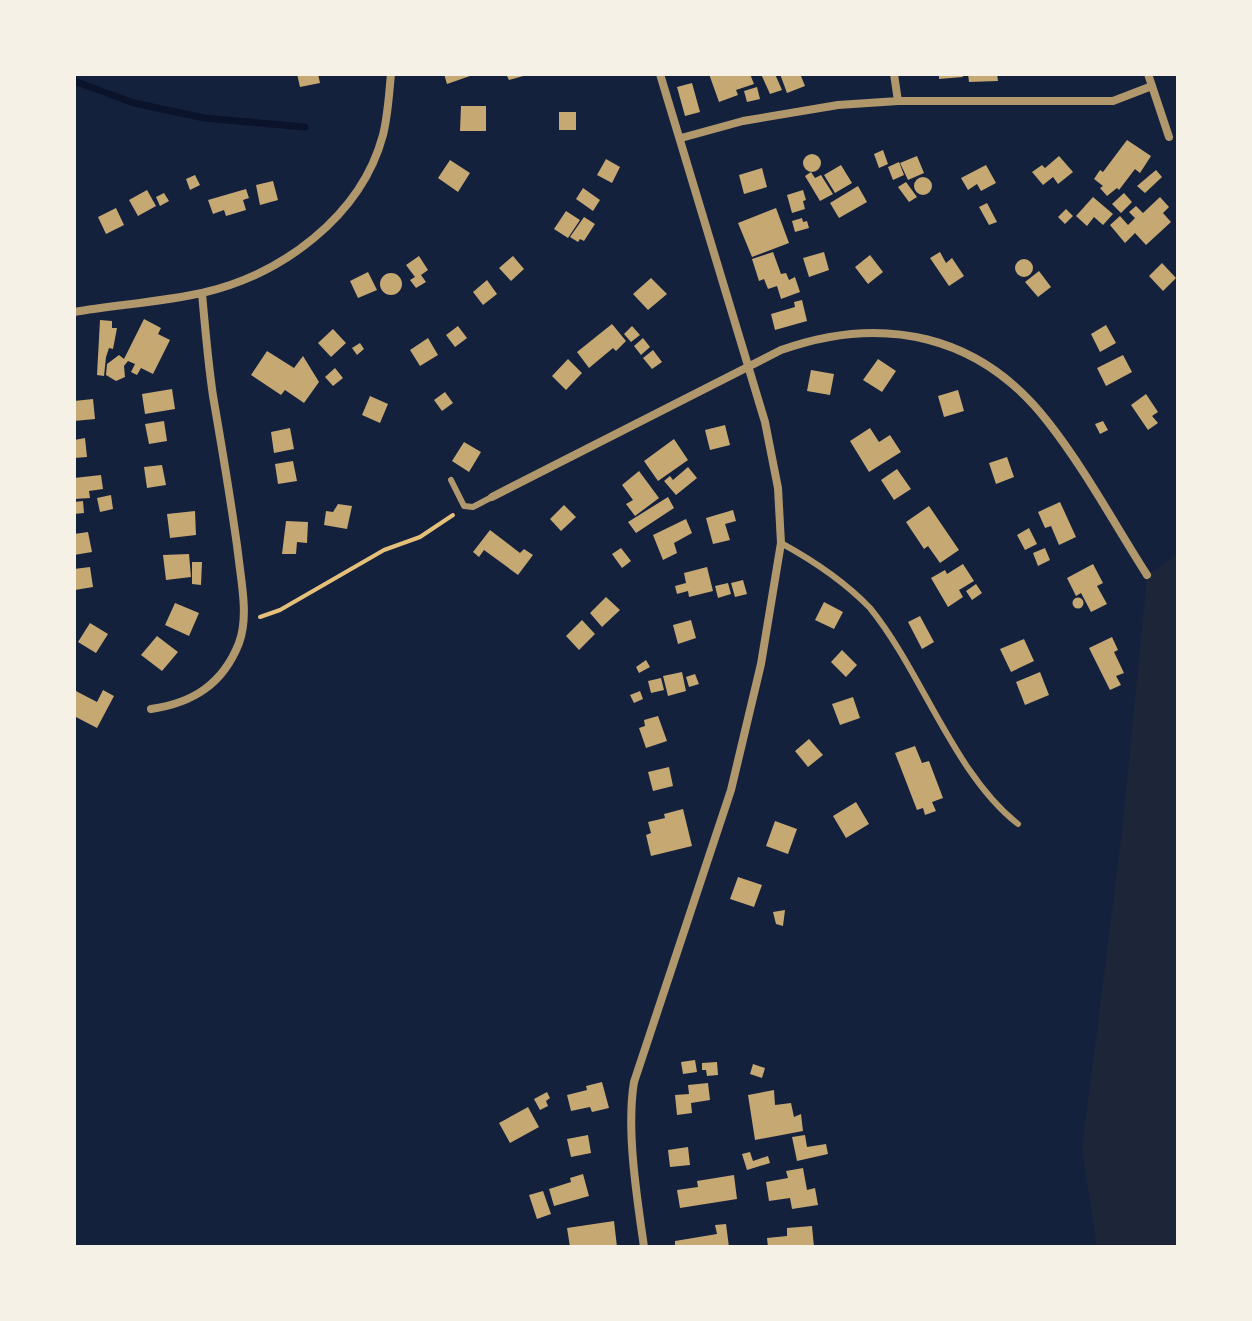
<svg xmlns="http://www.w3.org/2000/svg" width="1252" height="1321" viewBox="0 0 1252 1321" font-family="'Source Serif 4',serif">
<rect width="100%" height="100%" fill="#14213d"/>
<path fill="#1d2539" d="M1178,553V1247H1097L1082,1149L1122,832L1147,576Z"/>
<g fill="none" stroke-linecap="round" stroke-linejoin="round">
<path stroke="#0b132b" stroke-width="7" d="M74,81L134,103L204,118L305,127"/>
</g>
<path fill="#c6a872" d="M297,74H318L320,83L300,87Z
M444,74H469L470,76L447,84Z
M506,74H527V75L509,80Z
M709,74H750L754,84L736,90L738,95L719,102Z
M761,74H775L782,90L770,94Z
M780,74H807L801,76L805,86L787,93Z
M939,74H962L963,77L939,79Z
M968,74H997L998,81L969,82Z
M692,83L700,112L685,116L677,87Z
M757,87L760,99L747,102L744,91Z
M461,106H486V131H460Z
M559,112H576V130H559Z
M1127,140L1151,156L1140,173L1135,169L1119,190L1117,188L1107,196L1100,188L1103,186L1094,179L1100,170L1103,172Z
M883,150L888,164L879,168L874,154Z
M803 163a9 9 0 1 1 18 0a9 9 0 1 1-18 0Z
M917,156L924,173L908,180L900,163Z
M1059,156L1073,172L1058,184L1053,177L1043,185L1032,172L1042,165L1045,168Z
M606,159L620,167L612,183L597,175Z
M450,160L470,173L458,192L438,178Z
M899,162L904,175L893,180L888,167Z
M841,165L852,183L835,193L824,175Z
M986,165L996,183L981,191L977,184L968,190L961,178Z
M762,168L767,187L744,194L739,175Z
M1156,170L1162,177L1145,193L1137,186Z
M811,172L815,178L821,175L833,194L820,201L805,176Z
M195,175L200,185L190,190L186,179Z
M914 186a9 9 0 1 1 18 0a9 9 0 1 1-18 0Z
M273,181L278,200L260,205L256,185Z
M906,182L917,197L909,202L898,187Z
M858,186L867,202L839,218L830,203Z
M583,188L600,200L593,211L576,199Z
M246,189L249,198L243,200L246,210L226,216L224,210L213,214L208,200Z
M147,190L156,206L138,216L129,200Z
M803,190L806,200L803,201L805,209L792,213L787,195Z
M164,193L169,201L160,206L156,197Z
M1124,193L1132,202L1121,213L1112,204Z
M1093,197L1113,214L1103,225L1094,217L1087,226L1076,216Z
M1160,197L1169,207L1163,213L1171,222L1146,245L1135,233L1125,243L1110,225L1120,216L1128,225L1135,218L1129,212L1136,206L1143,213Z
M987,203L997,222L989,225L979,207Z
M116,208L124,225L106,234L98,217Z
M776,208L789,243L752,257L738,223Z
M1066,209L1073,216L1065,224L1058,217Z
M566,211L580,220L568,238L554,229Z
M584,217L595,224L584,241L580,239L578,242L570,237Z
M802,218L803,222L807,221L809,228L795,232L792,221Z
M773,252L781,274L786,273L789,280L795,277L800,292L781,299L777,286L768,289L764,279L759,281L752,259Z
M824,252L829,270L809,277L803,258Z
M940,252L946,263L952,258L964,276L949,286L930,258Z
M870,255L883,272L868,284L855,267Z
M419,256L428,270L421,275L426,282L416,288L410,280L415,277L406,265Z
M513,256L524,269L511,281L499,268Z
M1015 268a9 9 0 1 1 18 0a9 9 0 1 1-18 0Z
M1162,263L1176,278L1163,291L1149,276Z
M1039,271L1051,287L1038,297L1025,282Z
M368,272L377,290L358,298L350,281Z
M380 284a11 11 0 1 1 22 0a11 11 0 1 1-22 0Z
M651,278L667,294L648,310L633,294Z
M487,280L497,294L483,305L473,292Z
M802,300L807,321L775,330L771,314L795,307L794,302Z
M144,319L161,328L158,334L170,340L153,374L141,368L137,375L131,372L135,364L128,361L124,366L125,377L116,381L106,375L107,364L119,355L124,359Z
M100,320L112,321V328H117L113,349L109,348L106,357L104,376L97,375Z
M612,324L626,341L616,351L613,348L589,368L577,352Z
M1106,325L1116,343L1100,352L1091,334Z
M458,326L467,338L455,347L446,335Z
M632,326L640,335L631,342L624,334Z
M333,329L346,343L331,357L318,343Z
M428,338L438,355L420,366L410,350Z
M643,338L650,347L641,355L634,346Z
M360,343L364,349L357,355L352,348Z
M653,350L662,362L652,369L643,358Z
M267,351L294,368L303,356L319,382L304,403L285,390L281,395L251,375Z
M1123,355L1132,372L1106,386L1097,368Z
M568,359L582,373L566,390L552,376Z
M878,359L896,371L882,392L863,380Z
M335,368L343,378L333,386L325,377Z
M811,370L834,374L830,395L807,391Z
M172,389L175,409L145,414L142,394Z
M958,390L964,411L944,417L938,396Z
M445,392L453,403L442,411L434,400Z
M1146,394L1158,412L1152,416L1158,423L1148,430L1131,405Z
M370,396L388,404L380,423L362,415Z
M93,399L95,419L74,421V401Z
M164,421L167,441L149,444L145,424Z
M1103,421L1108,430L1100,434L1095,424Z
M725,425L730,445L710,450L705,430Z
M290,428L294,449L274,453L271,432Z
M870,428L879,442L890,435L901,452L869,472L850,441Z
M85,438L87,457L74,458V440Z
M674,439L688,460L658,481L644,461Z
M464,442L481,452L469,472L452,461Z
M1007,457L1014,477L996,484L989,463Z
M293,461L297,481L278,484L275,464Z
M162,465L166,485L147,488L144,467Z
M688,467L697,478L676,495L664,481L670,476L673,480Z
M897,469L911,489L894,500L881,480Z
M639,471L659,498L635,516L626,504L633,500L622,485Z
M101,475L103,489L89,491L90,498L74,499V478Z
M111,495L113,509L100,512L97,498Z
M668,497L674,508L636,533L628,522Z
M83,501L84,513L74,514V502Z
M1060,502L1076,537L1059,545L1051,526L1045,528L1038,512Z
M338,504L352,506L347,529L324,525L326,511L333,512Z
M564,505L576,517L561,531L550,519Z
M929,506L959,550L940,563L928,546L924,549L906,522Z
M733,510L736,521L725,524L730,540L713,544L706,518Z
M195,511L196,535L170,538L167,514Z
M686,519L692,533L674,543L677,553L663,560L653,535Z
M286,521L308,522L307,543L297,542L296,554H282Z
M1029,528L1037,544L1025,550L1017,535Z
M490,530L520,553L524,549L533,555L518,575L484,550L479,557L473,552Z
M88,532L92,552L74,555V534Z
M621,548L631,561L622,568L612,554Z
M1045,548L1050,560L1038,566L1033,553Z
M189,554L191,577L166,580L163,555Z
M192,562H202L201,585L192,584Z
M963,564L974,581L959,590L963,597L948,607L931,578L945,570L947,574Z
M1093,564L1103,583L1097,586L1107,604L1091,612L1081,593L1076,596L1067,578Z
M90,567L93,587L75,590L74,569Z
M707,567L713,591L689,597L688,591L677,594L675,586L686,583L684,573Z
M743,580L747,594L735,597L731,583Z
M728,583L731,594L718,598L715,586Z
M976,584L982,593L972,600L966,591Z
M606,597L620,610L602,627L590,613Z
M1072.5 603a5.5 5.5 0 1 1 11 0a5.5 5.5 0 1 1-11 0Z
M824,602L843,612L834,629L815,620Z
M175,603L199,613L189,636L165,625Z
M920,616L934,642L922,649L908,622Z
M582,620L595,634L579,650L566,636Z
M691,620L696,638L678,644L673,625Z
M90,623L108,634L96,653L78,642Z
M157,636L178,652L162,671L141,655Z
M1112,637L1118,650L1114,652L1124,673L1116,676L1121,685L1110,690L1089,648Z
M1024,639L1034,661L1011,672L1000,649Z
M842,650L857,665L846,677L831,662Z
M646,660L650,667L639,673L636,667Z
M682,672L686,691L668,696L663,676Z
M1040,672L1049,695L1025,705L1016,682Z
M695,674L699,684L689,687L686,677Z
M661,678L664,690L651,693L648,681Z
M74,690L97,702L103,690L114,696L97,728L74,716Z
M640,691L643,699L634,703L630,695Z
M853,697L860,718L840,725L832,704Z
M658,716L667,741L646,748L639,728L645,726L644,720Z
M809,739L823,755L808,767L795,751Z
M915,746L922,763L929,761L943,798L932,802L936,811L925,815L923,808L917,810L895,753Z
M669,767L673,786L653,791L648,772Z
M856,802L869,824L846,838L833,816Z
M683,809L692,846L651,856L646,835L651,833L648,822L665,818L664,814Z
M775,821L797,829L788,854L766,846Z
M738,877L762,885L754,907L730,899Z
M785,910L783,926L776,924L773,912Z
M695,1060L697,1072L683,1074L681,1062Z
M717,1062L718,1075L707,1076L706,1070H702V1063Z
M753,1064L765,1068L762,1078L750,1074Z
M602,1082L609,1108L592,1112L590,1107L571,1111L567,1095L587,1090L586,1086Z
M708,1083L710,1100L691,1103L692,1113L677,1115L675,1095L689,1094L688,1085Z
M774,1090L775,1105L791,1103L794,1117L801,1114L803,1131L755,1140L748,1095Z
M547,1092L550,1098L546,1101L548,1106L540,1110L534,1099Z
M528,1107L539,1127L510,1143L499,1123Z
M588,1135L591,1153L571,1157L567,1139Z
M805,1135L807,1147L826,1144L828,1154L797,1161L792,1137Z
M688,1147L690,1165L670,1167L668,1150Z
M750,1152L753,1161L768,1156L770,1163L747,1170L742,1154Z
M803,1168L807,1190L815,1188L818,1205L792,1209L790,1198L769,1201L766,1182L788,1178L786,1171Z
M583,1174L589,1196L554,1206L549,1189L571,1182L570,1178Z
M734,1175L737,1199L680,1208L677,1190L698,1187L697,1181Z
M543,1191L551,1214L537,1219L529,1195Z
M614,1221L617,1247H570L567,1228Z
M726,1224L729,1247H675V1241L717,1234L715,1225Z
M812,1226L814,1247H768L767,1238L787,1236V1228Z"/>
<g fill="none" stroke-linecap="round" stroke-linejoin="round">
<path stroke="#e5c07b" stroke-width="4" d="M260,617L280,610L384,550L420,537L453,515"/>
<path stroke="#b1986c" stroke-width="6" d="M451,480L464,506L473,507L492,497
M781,543C814,561 844,581 870,608C922,672 954,774 1018,824"/>
<path stroke="#b1986c" stroke-width="8" d="M894,74L898,101
M1148,74L1169,137
M681,138L743,121L838,105L898,101H1113L1152,86
M74,312C116,305 160,302 202,293C281,275 361,217 383,135C388,115 389,94 391,74
M492,497L781,350C883,314 980,334 1048,422C1085,469 1115,525 1147,575
M151,709C193,703 223,684 239,643C249,616 241,581 238,553C231,500 222,448 213,396C208,362 205,327 202,293
M644,1247C637,1198 626,1130 634,1082L731,790L761,664L781,543L778,488L765,422L660,74"/>
</g>
<rect width="1252" height="1321" fill="none" stroke="#f6f1e7" stroke-width="152"/>
</svg>
